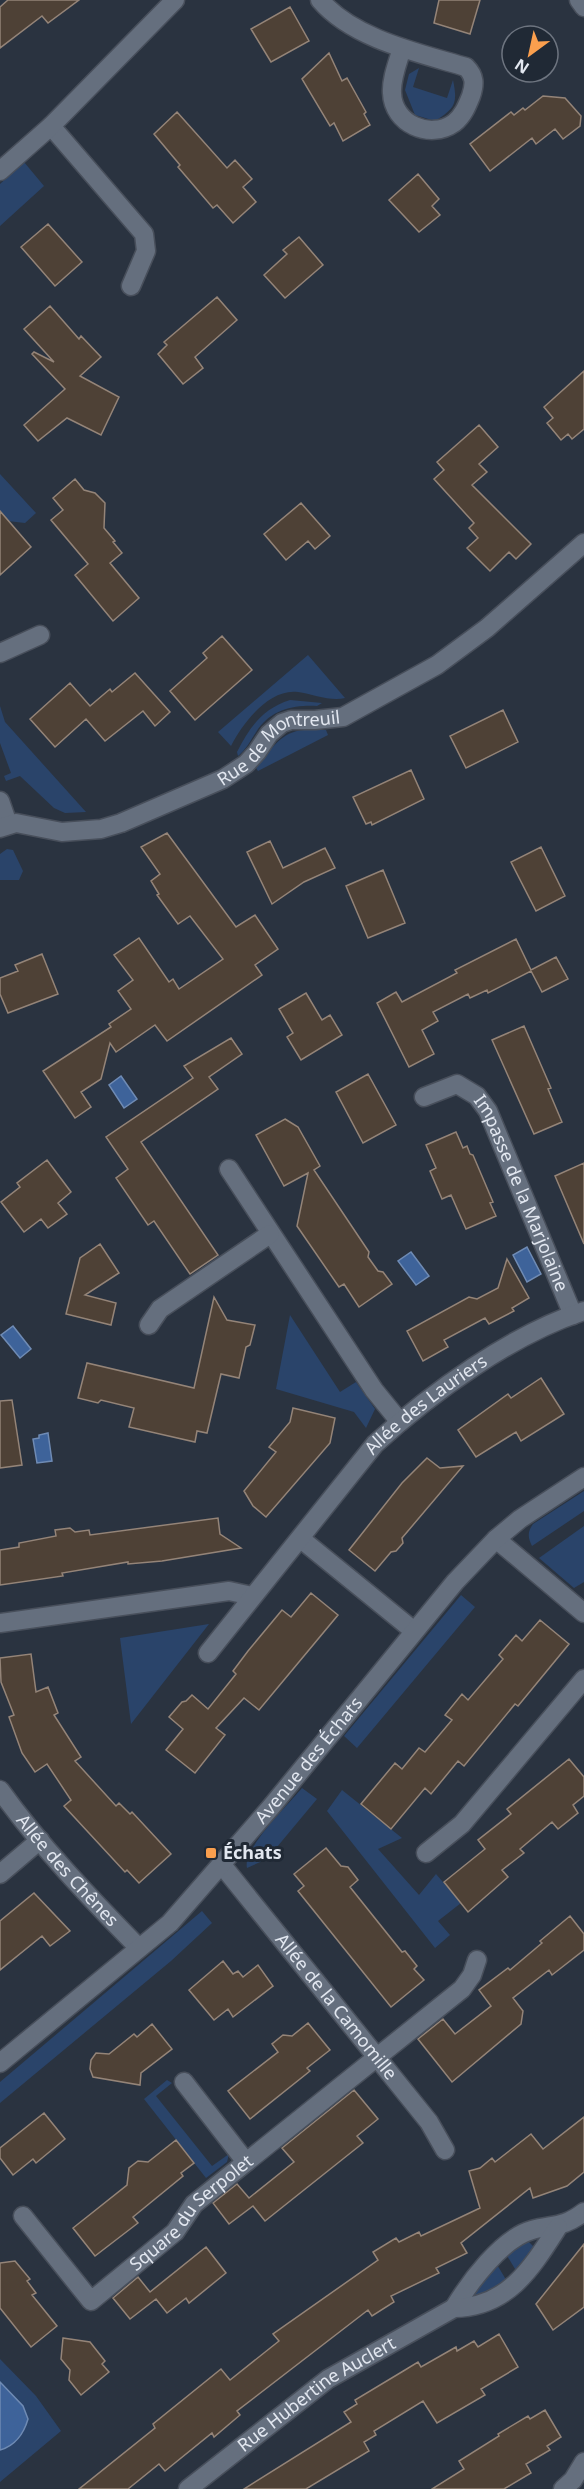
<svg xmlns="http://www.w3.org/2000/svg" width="584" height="2489" viewBox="0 0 584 2489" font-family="'Noto Sans',sans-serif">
<rect width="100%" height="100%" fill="#2a3340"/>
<path fill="#2a446a" d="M419,68L413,87L447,98L453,80C458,104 455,108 435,121L415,115L405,90L409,74Z
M24,162L44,186L0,226V184Z
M0,474L36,513L25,523L8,521L0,512Z
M308,655L345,698C331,702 313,694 298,692C269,688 242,724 231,746L218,732Z
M290,700L322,703L317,706C294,705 273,709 258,729C252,738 247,749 238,756L237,752C250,727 262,709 290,700Z
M0,706L5,722L86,812L65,813L54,808L20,776L6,781L4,776L11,773L0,743Z
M304,730H326L328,735L258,771L256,768C271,751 279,732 304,730Z
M7,849L13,850L23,871L19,880H0V854Z
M290,1315L340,1392L356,1382L375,1409L366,1428L354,1412L276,1389Z
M584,1491V1511L532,1546C528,1538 527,1532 533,1524Z
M584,1526V1582L574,1588L539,1558Z
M461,1595L475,1607L357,1748L344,1736Z
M209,1624L131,1724L120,1638Z
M302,1788L317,1799L267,1859L247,1868C242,1849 289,1804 302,1788Z
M342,1790L402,1838L378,1849L419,1895L436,1874L461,1903L438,1921L450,1935L435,1948L327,1811Z
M202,1911L212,1923L171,1961L0,2103V2082Z
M167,2080L172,2083L156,2096L212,2166L229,2154L227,2162L206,2178L144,2099Z
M528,2241L535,2248L518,2274L506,2254L520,2243Z
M496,2263L508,2283L476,2298L473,2295Z
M0,2359L36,2396L61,2431L0,2482Z"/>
<path fill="#3e639a" stroke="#6f8bb4" stroke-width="1.5" d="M121,1076L137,1099L124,1108L109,1085Z
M527,1247L541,1274L527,1282L513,1255Z
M411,1252L429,1276L416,1285L398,1261Z
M13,1326L31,1349L20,1358L1,1335Z
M48,1433L52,1461L37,1463L33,1439L39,1438V1435Z
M0,2382L23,2406L28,2419C24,2433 15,2446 0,2450Z"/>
<path fill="#4e4136" stroke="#948478" stroke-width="1.5" d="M8,0H79L48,23L42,16L0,48V7Z
M439,0H480L470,34L434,23Z
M290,7L309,41L271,62L251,29Z
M329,53L342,81L347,78L366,112L364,114L370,125L343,141L334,123L330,126L302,79Z
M543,96L565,98L581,116L580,126L563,139L555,129L536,144L532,138L490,171L470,144L511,112L514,115L523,108L525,110Z
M177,112L227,168L235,160L252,179L243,187L256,202L233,223L217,205L213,208L178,167L180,165L154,134Z
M418,174L439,199L432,206L440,215L419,232L389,200Z
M48,224L82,262L55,286L21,247Z
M299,237L323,265L285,298L264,275L287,254L283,250Z
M217,297L237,320L195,357L203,368L183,384L158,354L167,345L164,342Z
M50,306L79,339L81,336L101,357L80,376L119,397L101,435L67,418L38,441L24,425L65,389L32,354L34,352L54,362L24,329Z
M584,371V429L572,439L568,434L561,440L547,423L553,418L544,407Z
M479,425L498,447L479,464L487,472L472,485L531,544L516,559L509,552L490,571L467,548L478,538L469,528L474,523L434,479L444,470L437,462Z
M75,479L84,490L95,493L105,503L104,528L115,541L113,542L122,553L110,563L139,598L113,621L75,575L88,564L51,520L63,510L53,498Z
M301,503L330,536L315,549L308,541L286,560L264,534Z
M0,511L31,547L0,575Z
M222,636L252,670L195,720L170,691L207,658L203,653Z
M135,673L170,712L155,726L143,711L105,741L86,719L55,747L30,719L70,683L90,706L110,689L112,692Z
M503,710L518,742L466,768L450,736Z
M411,770L424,799L372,825L371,822L366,824L353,797Z
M167,833L236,927L255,915L278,949L255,965L262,975L167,1041L155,1025L116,1052L110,1043L101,1079L81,1092L91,1107L75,1118L43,1071L111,1027L109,1024L131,1009L118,991L133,980L114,955L139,938L169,982L173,979L179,989L223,959L190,916L178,924L157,895L159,894L151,881L160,874L141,847Z
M270,841L283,868L325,848L335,868L304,882L272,904L247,852Z
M541,847L565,896L536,911L511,862Z
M383,870L405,923L368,938L346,886Z
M516,939L531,970L556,957L568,979L542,992L531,971L488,993L487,990L470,998L468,994L433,1012L438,1021L422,1030L434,1054L409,1067L377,1003L396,992L402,1002L457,973L455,970Z
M42,954L58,994L8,1013L0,994V978L18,971L15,965Z
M306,993L322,1020L330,1015L342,1035L301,1060L287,1037L293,1033L279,1009Z
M524,1026L551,1088L548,1089L562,1122L534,1134L492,1040Z
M231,1038L242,1054L209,1077L218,1089L141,1142L218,1255L190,1274L154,1221L148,1225L116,1178L128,1169L106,1137L193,1078L184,1066Z
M368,1074L396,1125L363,1143L336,1092Z
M285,1119L298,1127L320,1166L314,1170L369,1252L368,1257L378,1271L383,1272L392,1284L359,1307L344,1284L339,1287L297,1226L308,1173L284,1186L256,1135Z
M456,1132L463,1148L467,1146L470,1154L473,1155L493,1202L490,1203L496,1216L466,1229L451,1195L442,1199L430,1171L436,1168L426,1145Z
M47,1160L71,1192L58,1203L67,1214L48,1228L41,1219L24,1232L1,1202L20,1187L17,1183Z
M584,1163V1244L555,1176Z
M100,1244L119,1273L85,1295L116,1303L111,1325L66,1314L80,1258Z
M507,1259L529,1298L512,1308L514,1311L489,1324L485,1318L444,1340L448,1347L423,1361L407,1331L469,1297L477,1299L498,1288Z
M214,1297L227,1320L255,1325L250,1345L246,1347L239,1378L221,1374L207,1433L197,1431L195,1442L129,1427L134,1408L101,1400L98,1403L78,1398L87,1363L194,1388Z
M541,1378L564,1414L521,1441L516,1432L476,1457L458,1430L508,1394L511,1398Z
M12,1400L22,1465L0,1468V1401Z
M293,1408L335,1418L330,1443L266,1517L253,1506L244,1491L276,1452L269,1447L290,1422Z
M427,1458L440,1468L463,1466L402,1538L403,1543L396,1551L391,1552L375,1571L349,1550L402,1483Z
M218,1518L220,1534L241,1548L162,1561L128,1564V1562L62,1573L63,1576L0,1585V1550L19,1547V1543L56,1536L55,1530L70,1528L75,1532L89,1530L90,1535Z
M311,1593L338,1615L259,1710L244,1698L216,1728L225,1735L195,1773L166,1750L183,1729L169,1717L182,1702L186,1701L192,1695L208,1709L236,1674L233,1671L248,1651L282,1610L291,1617Z
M540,1620L569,1644L518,1706L515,1704L464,1766L458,1761L431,1794L425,1788L391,1829L361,1804L395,1763L402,1769L419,1748L425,1752L452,1720L445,1715L462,1694L468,1700L503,1659L499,1655L516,1635L522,1641Z
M31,1654L36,1692L48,1687L58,1713L54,1715L81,1757L75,1761L116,1806L119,1803L130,1814L132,1812L171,1854L139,1883L127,1870L125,1872L64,1806L71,1800L47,1764L35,1772L22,1753L9,1717L14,1715L1,1682L0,1658Z
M569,1759L584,1777V1796L573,1805L578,1813L558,1829L552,1822L520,1849L524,1853L502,1870L508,1877L468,1912L444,1882L485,1849L478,1840L511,1814L507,1809Z
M326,1848L341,1866L348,1867L358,1880L350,1887L402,1952L405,1951L417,1966L414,1969L424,1980L391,2007L298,1891L304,1886L294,1874Z
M34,1893L70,1931L50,1946L42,1936L0,1970V1921Z
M570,1916L584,1934V1950L552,1975L549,1970L513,1998L523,2011L521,2024L452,2082L418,2039L443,2019L455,2034L491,2006L479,1990L508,1968L510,1970L542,1943L540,1941Z
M223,1961L233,1974L238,1971L243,1977L258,1965L273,1986L233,2017L228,2009L214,2020L189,1990Z
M308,2023L330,2050L307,2068L310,2071L250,2119L228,2091L278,2052L272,2044L283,2035L292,2036Z
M152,2024L172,2049L141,2073L140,2085L93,2077L90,2069L91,2060L96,2053L109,2054L134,2034L137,2037Z
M354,2090L378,2119L357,2136L363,2143L265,2221L253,2206L229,2224L213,2203L237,2184L249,2198L294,2162L282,2148Z
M44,2113L65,2139L36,2163L33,2159L13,2175L0,2158V2148Z
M584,2117V2172L567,2186L533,2198L530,2188L461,2243L467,2253L436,2268L439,2273L391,2296L394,2302L372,2316L368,2310L237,2411L240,2415L214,2437L212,2433L165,2471L159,2464L128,2489H79L155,2428L153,2424L221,2369L230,2380L279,2341L273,2334L378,2260L373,2252L396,2238L399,2242L419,2232L421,2236L480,2208L469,2171L480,2168L492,2158L495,2162L531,2134L543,2149Z
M176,2140L194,2163L181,2173L183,2176L133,2217L138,2223L95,2256L73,2228L127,2185L129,2168L138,2161L148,2162Z
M584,2244V2307L553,2330L536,2304Z
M206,2247L226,2273L189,2303L186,2298L167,2313L156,2299L130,2319L113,2298L138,2277L150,2292Z
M15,2261L30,2279L27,2281L36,2293L32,2295L57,2326L31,2347L0,2308V2263Z
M499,2334L518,2367L481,2389L485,2395L437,2423L423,2401L374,2431L376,2435L364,2442L369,2451L306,2489H244L351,2422L344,2412L357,2404L355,2400L405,2370L418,2362L421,2367L456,2347L457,2351L474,2341L478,2347Z
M63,2338L90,2342L105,2361L102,2364L109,2372L81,2395L69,2380L70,2370L61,2359Z
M545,2410L561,2437L547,2446L550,2450L526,2464L531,2473L504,2489H432L464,2469L459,2461L499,2436L498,2434L528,2416L530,2419Z"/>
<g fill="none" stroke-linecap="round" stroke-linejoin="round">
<defs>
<g id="minor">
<path d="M320,0C353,39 419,53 466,67C475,76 475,84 471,96C467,106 463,116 454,123C430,140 393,124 392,93C391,79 398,62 402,48"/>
<path d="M579,0L584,7"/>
<path d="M51,126L144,234L146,251L131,286"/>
<path d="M0,171L51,126L175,0"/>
<path d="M0,653L40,635"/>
<path d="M0,801L8,824"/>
<path id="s1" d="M0,828L16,823L62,832L101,829L121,823L223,779L246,764L257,752L269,734L282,723L291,720H315L343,717L437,665L487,628L584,543"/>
<path id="s2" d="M424,1097L457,1084L477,1096L488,1111L573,1315"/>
<path d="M229,1169L374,1390L400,1422"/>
<path d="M149,1325L160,1309L270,1234"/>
<path d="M301,1539L414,1631"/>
<path d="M496,1539L584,1613"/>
<path d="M0,1623L229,1591L252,1596"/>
<path id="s3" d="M208,1653L375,1444C431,1393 512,1334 584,1311"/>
<path id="s4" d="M0,1790C41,1847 90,1898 139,1948"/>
<path d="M426,1853L462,1824L584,1679"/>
<path id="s5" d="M222,1865L429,2122L445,2150"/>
<path d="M0,1874L40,1840"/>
<path id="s6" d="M0,2063L170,1923L271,1807L455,1582L496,1539L520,1519L584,1477"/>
<path d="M184,2082L246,2162"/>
<path id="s7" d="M23,2216L91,2301L175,2232L194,2204L462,1989L472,1975L477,1960"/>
<path d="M454,2308C469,2283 502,2238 532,2230C554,2224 563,2228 584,2212"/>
<path id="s8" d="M188,2489L328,2379L454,2308C508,2307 531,2269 558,2227"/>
<path d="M563,2489L573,2480L584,2462"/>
</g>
</defs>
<use href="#minor" stroke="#484f5b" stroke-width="21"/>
<use href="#minor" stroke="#656f7e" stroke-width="18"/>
</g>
<rect fill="#fa9f4e" stroke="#202935" stroke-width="2" x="205" y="1847" width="12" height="12" rx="3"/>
<g text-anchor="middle" stroke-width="6" stroke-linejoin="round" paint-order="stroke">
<g font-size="18" fill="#e2e7f0" stroke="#202935">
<text dy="6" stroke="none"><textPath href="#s1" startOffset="303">Rue de Montreuil</textPath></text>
<text dy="6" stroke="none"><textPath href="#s2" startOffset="166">Impasse de la Marjolaine</textPath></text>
<text dy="6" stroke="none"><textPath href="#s3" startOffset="332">Allée des Lauriers</textPath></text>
<text dy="6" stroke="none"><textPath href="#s6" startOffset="434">Avenue des Échats</textPath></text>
<text dy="6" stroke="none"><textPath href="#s4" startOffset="105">Allée des Chênes</textPath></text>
<text dy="6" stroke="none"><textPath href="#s5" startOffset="182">Allée de la Camomille</textPath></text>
<text dy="6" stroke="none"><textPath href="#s7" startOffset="243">Square du Serpolet</textPath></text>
<text dy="6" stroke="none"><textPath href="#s8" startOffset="160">Rue Hubertine Auclert</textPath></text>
</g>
<g font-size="18" font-weight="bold" fill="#e2e7f0" stroke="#202935" text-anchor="start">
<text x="223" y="1859">Échats</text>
</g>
</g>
<g transform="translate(530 54) rotate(213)"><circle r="28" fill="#202935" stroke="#6e7580" stroke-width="1.5"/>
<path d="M0-4.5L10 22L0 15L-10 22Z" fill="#fa9f4e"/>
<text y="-9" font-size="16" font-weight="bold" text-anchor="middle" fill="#e2e7f0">N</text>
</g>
</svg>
